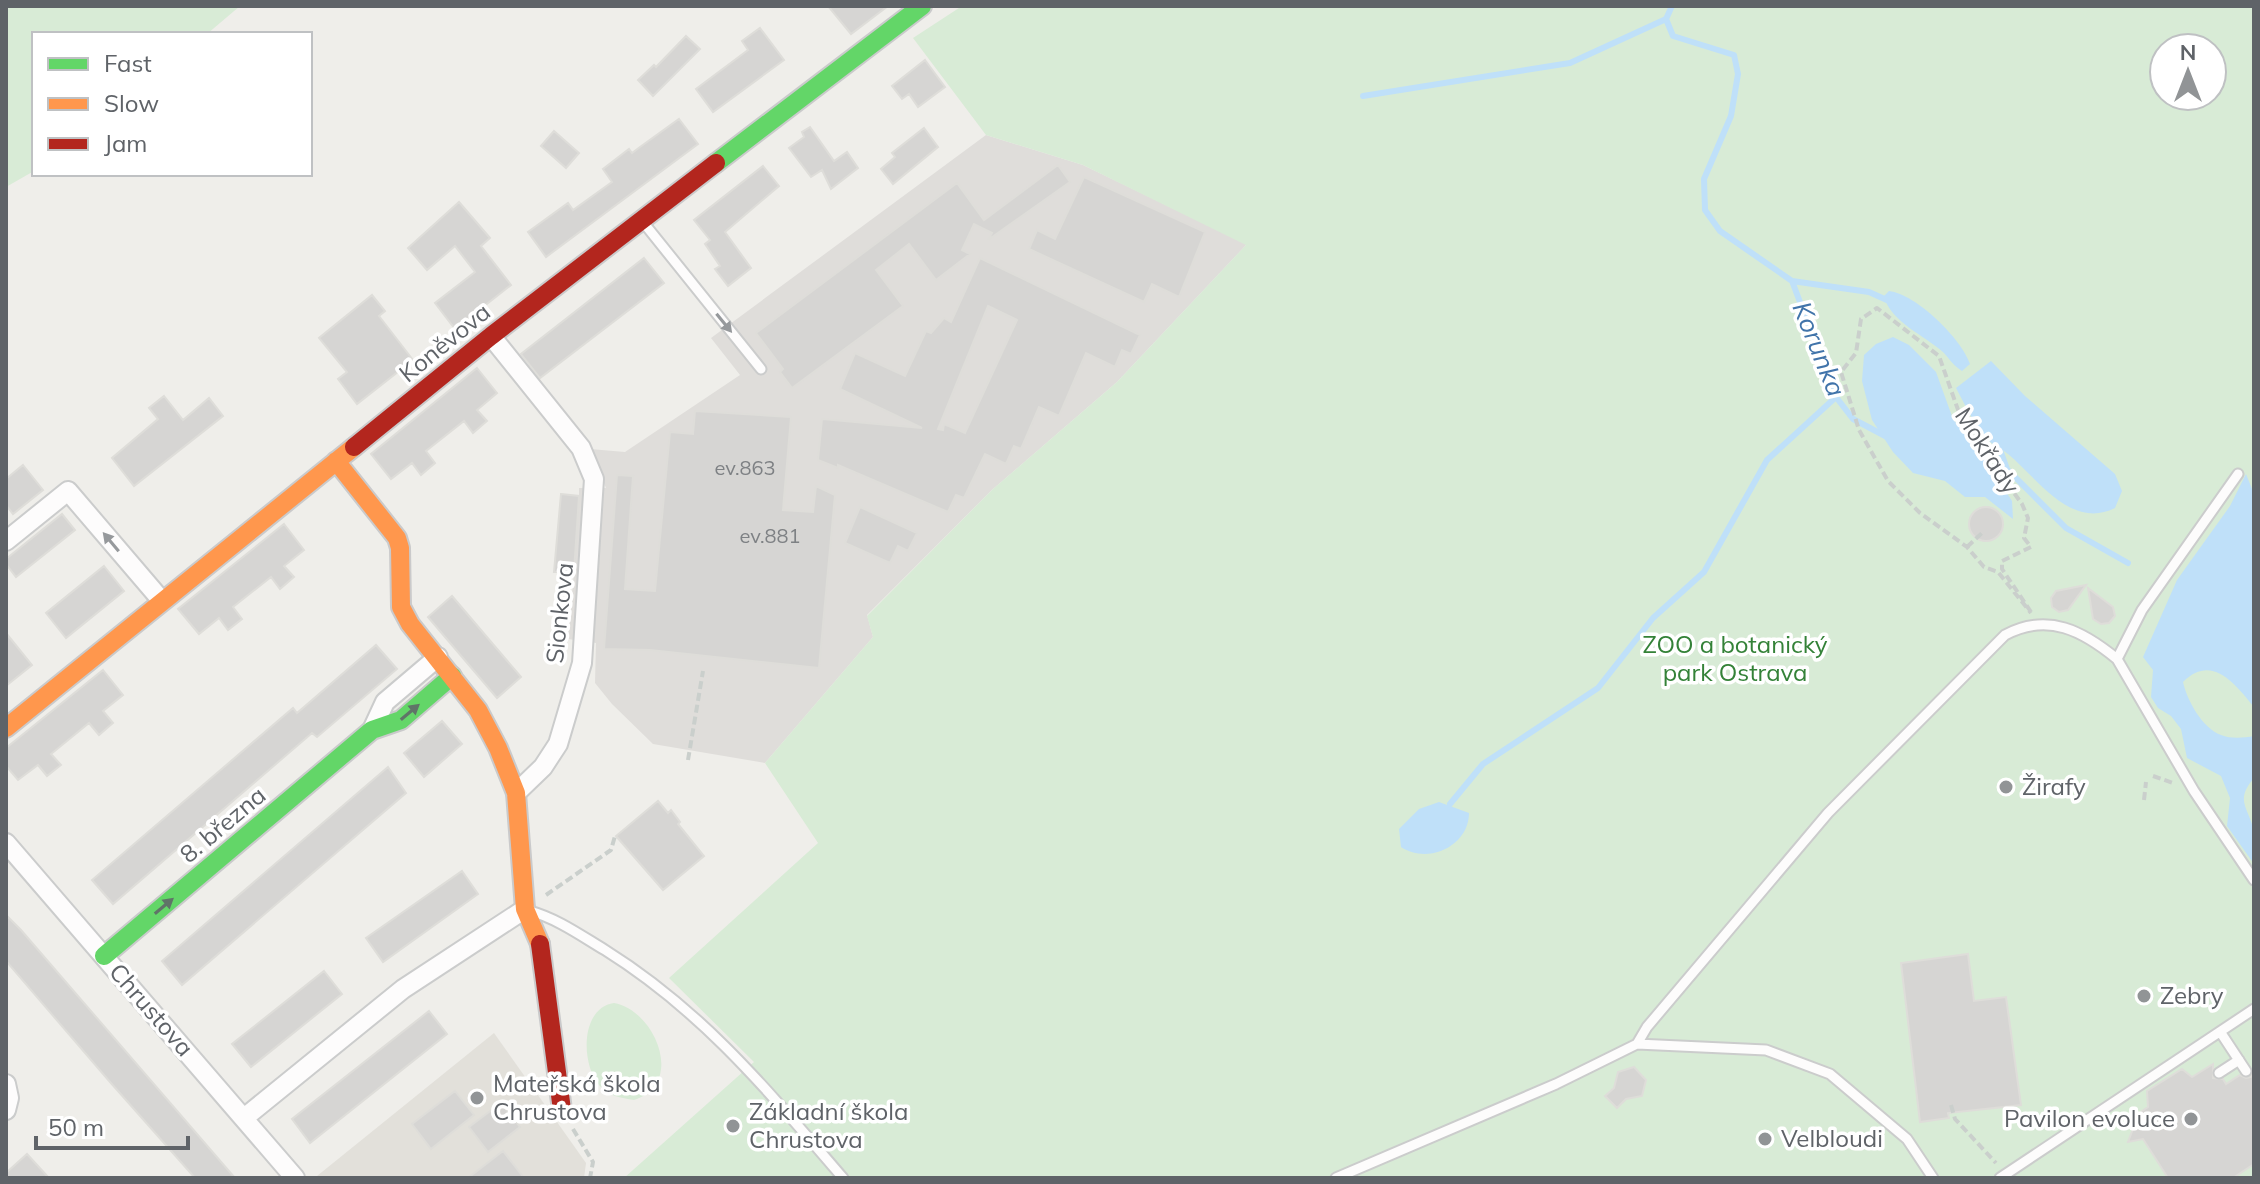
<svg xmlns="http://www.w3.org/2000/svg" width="2260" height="1184" viewBox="0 0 2260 1184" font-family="Mulish,sans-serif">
<rect width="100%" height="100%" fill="#efeeea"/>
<path fill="#dfddda" d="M986,135L1083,165L1247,244L1117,382L993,489L867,615L873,637L765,763L653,744L612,704L595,683L596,643L568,639L574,572H554L561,494L579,496V488H606L590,449L625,452L740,375L711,338Z"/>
<path fill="#e2e0da" d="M494,1033L586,1163L584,1178H319L317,1176Z"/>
<path fill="#d8ebd6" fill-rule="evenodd" d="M6,6H240L207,34H34V171L6,187Z
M962,6H2254V1178H624L754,1062L669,978L818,843L765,763L873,637L867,616L993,489L1117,382L1246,245L1083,165L986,135L913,38ZM2164,48H2212V96H2164Z
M614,1003C655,1010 686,1084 634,1100C621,1098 608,1096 599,1085C581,1064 580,1008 614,1003Z"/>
<path fill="#bfe0f9" d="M1889,291C1916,294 1962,339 1970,364L1962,371C1954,366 1950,360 1944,353C1926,336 1890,322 1884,296Z
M1893,337L1909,345L1936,372L1953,419L1983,456L2012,501L2013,519L1985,497H1965L1945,481L1913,473L1893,452L1872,420L1862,381L1864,355L1876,344Z
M1991,361L2025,396L2115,474L2122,491L2115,508C2071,530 2038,479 2008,454C2002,449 1994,446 1988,440C1975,426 1965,405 1956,388Z
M2246,474L2254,494V707C2235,684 2212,653 2183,682C2187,700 2202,728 2221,735C2231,739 2243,738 2254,736V778C2234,801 2249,808 2254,831C2256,841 2254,854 2254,864L2227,826L2230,798L2221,776L2187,758L2181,729L2171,716L2158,708L2151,697L2153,670L2143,657L2177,580L2230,506Z
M1439,802L1469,813C1469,846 1428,865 1401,847L1399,829L1419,809Z"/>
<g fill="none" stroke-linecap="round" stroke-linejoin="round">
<path stroke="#bfe0f9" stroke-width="6" d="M1672,6L1666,19L1673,36L1734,55L1738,74L1731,116L1704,179L1705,210L1720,231L1792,281L1836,397L1853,419L1887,437
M1363,96L1570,63L1666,19
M1792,281L1869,292L1889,301
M1996,439L2007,469
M1985,468L2007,469L2066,528L2128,563
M1450,804L1483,764L1598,688L1653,618L1704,572L1767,460L1836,397"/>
</g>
<path fill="#d6d5d3" stroke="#deddd9" stroke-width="2" fill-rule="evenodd" d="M828,6H888L851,34Z
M760,28L784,60L713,112L696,89L748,50L742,41Z
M686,36L700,49L653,96L638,80L654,65L656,67Z
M925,60L945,87L918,107L909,94L902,99L892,86Z
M679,119L698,144L546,257L528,232L568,203L573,210L612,182L603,169L629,149L632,153L640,147Z
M810,127L834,161L847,152L858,168L831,189L822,170L811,177L789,148L804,137L802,132Z
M924,128L938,147L893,184L881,169L895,157L892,153Z
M554,131L579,153L566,168L541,146Z
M1058,165L1070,182L988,240L992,233L974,224L962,250L970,254L936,280L909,244L876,270L903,306L792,388L780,372L783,369L756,333L957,183L984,220Z
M763,166L779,186L725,232L751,268L728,286L715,269L720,266L705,244L710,240L694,220Z
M1084,177L1205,232L1179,297L1152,284L1144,302L1029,249L1037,230L1055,239Z
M459,202L490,238L481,246L511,285L455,329L435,303L475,272L455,246L427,270L408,248Z
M644,258L664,283L540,378L521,354Z
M980,258L1140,335L1131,354L1122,350L1115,367L1086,353L1059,416L1039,407L1021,449L1014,446L1006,464L985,454L964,498L956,495L948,512L838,465V468L818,460L822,419L922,428L840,389L855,353L905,376L926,331L931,333L944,318L951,322ZM988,306L1017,320L965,433L944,424L943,430L938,429Z
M372,295L385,311L379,316L413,360L357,404L338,379L347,372L319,338Z
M477,368L497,393L477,410L487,421L473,433L464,421L426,451L435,463L421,475L412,463L391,479L371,454Z
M164,396L183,420L209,398L223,416L134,486L112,458L158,419L149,408Z
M695,411L791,417L783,510L813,512L816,486L835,495L819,668L650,650L604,649L617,475L633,476L625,589L655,591L670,432L693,434Z
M23,465L43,490L13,514L6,505V479Z
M561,494L579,496L574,572H554Z
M1969 524a17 17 0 1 1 34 0a17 17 0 1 1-34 0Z
M860,507L917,533L908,551L898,546L890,563L845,543Z
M62,514L75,530L16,577L6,564V559Z
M284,524L304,550L284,566L294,577L280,589L271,577L233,607L242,619L228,630L219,618L199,634L178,609Z
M104,566L124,591L66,638L46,613Z
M2086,585L2068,610L2059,612L2052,607L2051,598L2056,591Z
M2088,588L2113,607L2115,616L2109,623L2101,624L2093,619Z
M452,596L521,677L497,698L428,617Z
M6,633L32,665L6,686Z
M376,645L397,669L317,737L312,733L113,904L92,880L293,708L297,713Z
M103,670L123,695L103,711L113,723L99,735L89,723L51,754L61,765L47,776L38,765L18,780L6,766V748Z
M442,721L462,744L424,777L404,753Z
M388,767L406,793L182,985L162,961Z
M658,801L668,813L671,810L680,822L678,824L704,856L663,890L616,836Z
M462,871L478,894L383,962L366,938Z
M6,915L21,930L235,1178H195L110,1082L6,961Z
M1968,954L1974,1001L2006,997L2021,1105L1948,1113L1949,1118L1920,1122L1901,963Z
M324,971L342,994L251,1067L232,1044Z
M429,1011L447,1034L310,1143L292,1119Z
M2213,1064V1078L2223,1079L2226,1084L2240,1075L2246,1078L2251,1077L2254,1066V1164L2233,1178H2168L2143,1139L2128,1142L2136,1121L2133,1117L2148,1107L2147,1091L2182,1069L2192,1077Z
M1634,1067L1646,1080L1642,1096L1626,1099L1617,1108L1605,1096L1614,1088L1618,1072Z
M455,1091L474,1115L431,1149L412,1124Z
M501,1103L520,1127L488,1152L469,1127Z
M503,1151L524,1178H468Z
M27,1154L49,1178H6V1173Z"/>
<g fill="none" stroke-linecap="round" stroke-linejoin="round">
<defs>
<path id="lane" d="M643,222L761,369
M2238,474L2142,610L2117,659L2194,791L2254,880
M530,911C558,919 580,935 605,950C704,1012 768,1091 843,1178
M2221,1033L2246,1071
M1637,1044L1647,1027L1828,813L2005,635C2048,612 2083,631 2117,659
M2219,1073L2239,1060
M1336,1178L1556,1084L1637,1044L1766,1050L1830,1074L1907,1139L1933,1178
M2000,1178L2254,1009"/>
<path id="street" d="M491,336L581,448L594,479L582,663L558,744L543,767L516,793
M6,541L68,491L162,601
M372,730L385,702L438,657
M6,843L295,1178
M6,1084L9,1098L6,1110
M244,1118L403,989L525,909"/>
<path id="fast" d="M716,163L922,6
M104,956L372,730L401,720L452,676"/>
<path id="slow" d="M336,461L397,538L400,548L401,607L410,624L478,710L498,748L516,793L525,909L540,944
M6,728L354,447"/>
<path id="jam" d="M354,447L491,336L716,163
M540,944L562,1110"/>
</defs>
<use href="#lane" stroke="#cbcccc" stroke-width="13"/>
<use href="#street" stroke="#cbcccc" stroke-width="22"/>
<use href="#fast" stroke="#cacacb" stroke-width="22"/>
<use href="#slow" stroke="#cacacb" stroke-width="22"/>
<use href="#jam" stroke="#cacacb" stroke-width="22"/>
<path stroke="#cacfcc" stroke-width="4" stroke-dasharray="8 4" stroke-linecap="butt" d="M1967,547L1982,533
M2031,612L2002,569V561L2031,547L2024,538L2028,518L2022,504L1962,421L1939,356L1877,308L1861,319L1856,353L1841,372L1859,430L1888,481L1920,513L1967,547L1984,567L1998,572L2031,613
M688,760L703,671
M2153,776L2173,783
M2144,800L2146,782
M546,895L611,850L615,836
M1951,1105L1955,1119L1996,1163
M573,1129L593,1162L590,1178"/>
<use href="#lane" stroke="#fdfcfc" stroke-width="9"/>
<use href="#street" stroke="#fdfcfc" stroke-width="18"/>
<use href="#fast" stroke="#63d668" stroke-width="18"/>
<use href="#slow" stroke="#ff974d" stroke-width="18"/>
<use href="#jam" stroke="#b3261e" stroke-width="18"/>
</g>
<defs><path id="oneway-solid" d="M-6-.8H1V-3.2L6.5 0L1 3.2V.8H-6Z" transform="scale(2)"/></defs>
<g fill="#96999c">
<use href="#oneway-solid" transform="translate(724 323) rotate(51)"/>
<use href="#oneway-solid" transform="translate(111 542) rotate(-130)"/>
</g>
<g fill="#607468">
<use href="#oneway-solid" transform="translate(410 712) rotate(-40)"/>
<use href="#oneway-solid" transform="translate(164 906) rotate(-40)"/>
</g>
<g fill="#919496" stroke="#fff" stroke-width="3">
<circle cx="2006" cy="787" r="8"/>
<circle cx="2144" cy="996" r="8"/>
<circle cx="477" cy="1098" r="8"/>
<circle cx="2191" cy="1119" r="8"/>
<circle cx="733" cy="1126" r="8"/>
<circle cx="1765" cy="1139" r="8"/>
</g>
<g text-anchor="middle" stroke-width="7" stroke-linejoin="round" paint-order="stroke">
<g font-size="20" fill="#7e8184">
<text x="745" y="475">ev.863</text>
<text x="770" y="543">ev.881</text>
</g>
<g font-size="24" fill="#5f6368" stroke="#fff">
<text transform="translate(445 343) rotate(-39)" y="8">Koněvova</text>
<text transform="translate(1987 451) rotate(57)" y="8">Mokřady</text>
<text transform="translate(560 613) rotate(-84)" y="8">Sionkova</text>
<text transform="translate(223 825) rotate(-40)" y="8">8. března</text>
<text transform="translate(151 1010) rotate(49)" y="8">Chrustova</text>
</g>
<g font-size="24" fill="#348238" stroke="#fff">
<text x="1735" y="653">ZOO a botanický<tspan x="1735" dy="28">park Ostrava</tspan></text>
</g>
<g font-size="24" fill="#5f6368" stroke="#fff" text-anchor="start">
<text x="2022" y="795">Žirafy</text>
<text x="2160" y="1004">Zebry</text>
<text x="493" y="1092">Mateřská škola<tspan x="493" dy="28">Chrustova</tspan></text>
<text x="749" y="1120">Základní škola<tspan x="749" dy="28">Chrustova</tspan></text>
<text x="2175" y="1127" text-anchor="end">Pavilon evoluce</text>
<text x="1781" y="1147">Velbloudi</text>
</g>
<g font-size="26" font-style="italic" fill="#4174aa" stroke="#fff">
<text transform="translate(1819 349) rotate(68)" y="9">Korunka</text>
</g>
</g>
<rect width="2260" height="1184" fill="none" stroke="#5f6368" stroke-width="16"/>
<rect x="32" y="32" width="280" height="144" fill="#ffffff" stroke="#bfc1c3" stroke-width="2"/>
<rect x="48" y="58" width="40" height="12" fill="#63d668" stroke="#bfc1c3" stroke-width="2"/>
<text x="104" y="72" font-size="24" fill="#5f6368">Fast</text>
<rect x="48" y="98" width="40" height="12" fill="#ff974d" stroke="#bfc1c3" stroke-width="2"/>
<text x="104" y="112" font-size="24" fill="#5f6368">Slow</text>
<rect x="48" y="138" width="40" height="12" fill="#b3261e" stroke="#bfc1c3" stroke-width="2"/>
<text x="104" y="152" font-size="24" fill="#5f6368">Jam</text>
<g transform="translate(2188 72)"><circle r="38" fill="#ffffff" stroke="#bfc1c3" stroke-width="2"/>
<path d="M0-6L14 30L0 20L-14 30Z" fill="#919496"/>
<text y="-12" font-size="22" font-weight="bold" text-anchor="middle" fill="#5f6368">N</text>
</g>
<path d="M36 1136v12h152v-12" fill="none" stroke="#5f6368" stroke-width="4"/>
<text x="48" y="1136" font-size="24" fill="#5f6368" stroke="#ffffff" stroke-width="6" paint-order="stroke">50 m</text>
</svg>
